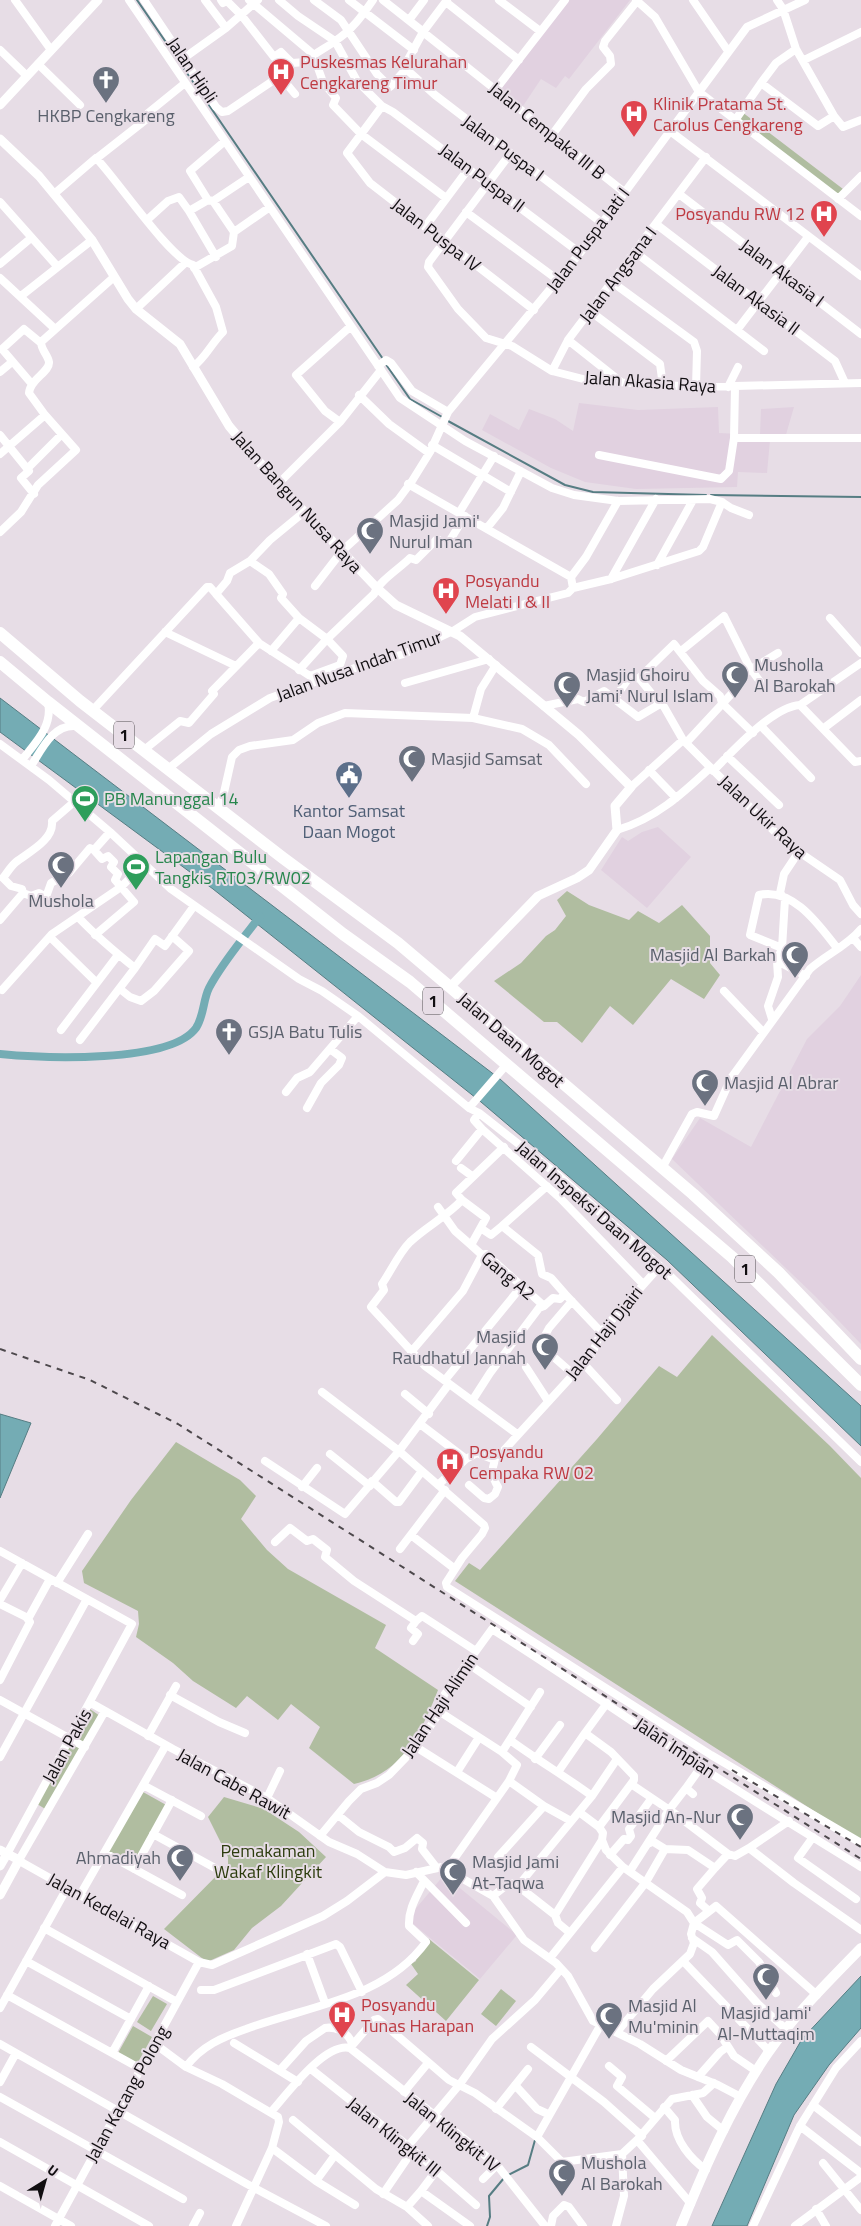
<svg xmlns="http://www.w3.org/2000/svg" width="861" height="2226" viewBox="0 0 861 2226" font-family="'Titillium Web',sans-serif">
<rect width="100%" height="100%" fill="#e7dde6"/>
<path fill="#e1d1e0" d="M566,0H630L569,79L565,76L556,88L541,79L523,106L498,87Z
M579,403L638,410L718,407L719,433L760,435L761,409L794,407L785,438L770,440L767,473L738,472L737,487L636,489L585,482L551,468L482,430L490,414L519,430L529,409L555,419L573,431Z
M658,827L691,857L647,908L601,870L622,837L628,841L642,832Z
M861,975V1344L815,1296L672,1159L700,1118L751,1147L807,1039L840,1006Z
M444,1875L517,1935L480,1979L407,1919Z"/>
<path fill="#b0bda0" d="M742,112L843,189L837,197L737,119Z
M567,891L589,905L629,920L638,911L659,923L682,905L710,936V963L720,975L704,999L671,979L633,1025L610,1006L582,1043L557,1022H544L494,981L521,963L546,936L555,930L566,916L557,900Z
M712,1335L830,1446L861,1478V1841L455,1581L469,1563L480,1570L597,1439L659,1366L677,1377Z
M176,1442L240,1480L256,1496L241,1519L267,1550L288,1569L386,1625L375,1648L438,1690C421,1733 403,1773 354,1784L309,1748L320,1727L291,1704L278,1720L247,1696L236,1708L193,1681L173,1663L136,1637L139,1624L138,1611L84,1583L82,1571L131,1500Z
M90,1709L100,1716L84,1745L73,1738Z
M70,1743L81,1749L47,1810L37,1804Z
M143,1792L168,1806L135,1867L108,1852Z
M224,1797L264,1809L299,1832L326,1857L281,1906L252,1928L234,1950L207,1962L164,1929L228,1864V1857L208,1817Z
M429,1939L479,1980L446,2021L406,1985L418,1974L411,1964L416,1961L417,1954Z
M501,1989L516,2001L496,2026L481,2014Z
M153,1996L167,2004L151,2031L137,2022Z
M133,2026L152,2037L137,2064L118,2053Z"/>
<path fill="#74acb4" stroke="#567d83" d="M0,698L500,1079L861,1406V1446L667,1260L481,1102L213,889L0,732Z
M0,1414L31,1423L0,1498Z
M861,1976V2028L829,2065L794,2115L747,2226H712L776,2084L802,2039Z"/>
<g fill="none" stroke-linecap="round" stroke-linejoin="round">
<path stroke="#567d83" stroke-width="2" d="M137,0L383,359
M385,363L410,399L444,418
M448,421L565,485L593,492L706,495
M711,495L861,497
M508,2175L528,2165L535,2140
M487,2226L490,2217L489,2196L504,2178"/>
<path stroke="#74acb4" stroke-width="8" d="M0,1054C42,1058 170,1064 196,1028C204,1016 203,1000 209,988C222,963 243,939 260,916"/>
<path stroke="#fff" stroke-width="8" d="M15,0L51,50
M129,0L400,398L465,441L552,488L574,495L618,501L710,499L722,502L703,547L699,551L611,579L573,588L568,593L475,617L453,631L404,654L366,664L270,698L211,734L168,769
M144,0L216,107L222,112L228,111L280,76L295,94
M205,0L226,28
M221,0L223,3L227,1L242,16L274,57L281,52L292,63
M249,0L313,54L323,82L336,98L333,105L361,134L446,198
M279,0L298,16L335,41L357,81L382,106L393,112L580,253
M314,0L341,20L377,74L390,87L406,69
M349,0L414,50
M383,0L421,30
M499,0L540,31
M636,0L655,17L699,92L861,216
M693,0L728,51
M777,0L783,9L796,49
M446,2L519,60
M409,20L424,0
M423,32L624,192
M0,50L27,76
M184,58L226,28L258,0
M804,60L861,32
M292,63L306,62C315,52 325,49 335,41C352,30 362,16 373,0
M38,64L80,105
M406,69L435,95L602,223
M406,69L405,65L423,32L447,0
M280,76L292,63
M761,83L776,63L796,49L834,116
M496,89L565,0
M382,106L347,153L370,183L534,310
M736,119L761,83L818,126L834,116L843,127L861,120
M670,131L861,276
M552,135L586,89L611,64L610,56L603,47L605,41L637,1
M510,154L429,262L428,267L458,309L486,338L512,346L552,371L587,380L696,387L861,383
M97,158L148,118V113L185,83
M54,194L96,158C115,177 171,260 193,265L216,307L223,332C211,344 206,357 193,367
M679,194L861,334
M838,199L861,176
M208,200L190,171L225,141
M213,201L234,232
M0,202L57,266
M189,211L216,257
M466,212L558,280
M147,220L168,201L179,197L189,211L208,200L213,201L249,177
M656,224L835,361L845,383
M425,227L469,168
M635,252L764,351
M0,264L31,238
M194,268L232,246L234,232L270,207
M0,278L54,328
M612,282L694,342L697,351L696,387
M21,296L92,240
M136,309L185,263
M590,311L660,364L663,386
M737,330L808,237
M568,340L621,382
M378,366L386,360L391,363L412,391L448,412
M552,371L568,340L706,157
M0,372L12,362
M31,383L2,349L24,329L41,343
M728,387L738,367
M735,387L734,438H861
M359,395L389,424L429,453
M340,422L325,411L296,375L351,326
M0,435L29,471L21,478L34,494
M432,445L511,492
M0,454L45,415
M599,455L721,479L729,471L734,438
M27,469L62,434
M278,484L340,422L381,370
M408,484L571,577L573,588
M722,502L731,508L749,515
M459,513L494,456
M487,528L503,508L521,471
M0,532L21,512L38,485L76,450L45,415L29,393C30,379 50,372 49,362C48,355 41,350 41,342L114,277
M250,561L269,574L283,594L281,598L299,618L271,651
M657,565L693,500
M571,577L586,557L618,501
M611,579L656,499
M315,586L342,551L398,500L412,481L430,452L448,412L580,253L747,27L805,0
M216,594L259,643L310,676L340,665L343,656L327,639L374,594C379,581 399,569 410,558L416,560L437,539L447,545L465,516
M299,618L327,639L299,670
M830,618L861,653
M165,632L236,666
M681,651L724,616L750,668L761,683
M639,678L660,704
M405,683L489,659
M615,698L628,679L639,678L674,644L703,681L720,696L722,703L753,733
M800,705L855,762L861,761
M544,706L578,699L584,702L604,691L638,717L660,704L663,705L683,740L786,843L840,880L853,905L861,914
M92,711L207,587H210L216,594L227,581L230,573L250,561L270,540L304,512
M473,718L481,689L496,665
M761,726L811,778
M824,728L861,700
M686,743L736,689L738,677L778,653
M0,744L49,780L110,832L171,889L299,979L322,991L358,1016L469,1108L479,1113L558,1175L660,1266L861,1462
M144,750L180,721L189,723L214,694L212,691L259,643
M727,756L779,805
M22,760C36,742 53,726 48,702
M31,766C42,749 53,724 76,726
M649,770L676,798
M713,771C733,751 772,707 800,705L861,663
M631,787L683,740
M74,802L52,821C54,840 29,852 16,862C11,866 7,873 3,878L11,886L22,889L23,893L31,896L39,893L46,897L51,883L69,873L90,848L94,850
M218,806L223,797L232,757L239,750L250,746L293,740L318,723L345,713L473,718L522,729L549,745L586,784
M617,830C655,819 682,794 710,768
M79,918C96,936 115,952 135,968L155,939L165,946L194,906
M0,920L23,893
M95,935L134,902L115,880L118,874L111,867L114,862L108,856L102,859L94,850L110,832
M50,937L96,982
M853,938L861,947
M782,948L750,935L759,895C793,887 819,925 837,948
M777,961L806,976
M120,989L130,997L141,1001L154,991L189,951L172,936
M2,990L52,934L121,887L145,863
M724,991L763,1032
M772,1019L768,1006L778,977L777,961L782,948L785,899L780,893L784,874L798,853
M61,1030L118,955
M80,1040L135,968
M286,1092L297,1078L310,1072L358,1016
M307,1108L321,1083L339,1065L342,1058L330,1049
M469,1108L507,1064
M479,1113L474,1120L482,1129L560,1198L643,1284
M504,1147L456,1193L462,1200L486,1218L471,1245L482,1255L486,1254L544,1306L553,1298L560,1299L565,1294L601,1332
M456,1161L482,1129
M461,1168L472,1176
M662,1168L692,1114L697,1112L714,1116L731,1078L810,969C827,954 847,946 861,929
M462,1200C446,1217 427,1226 410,1242C399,1253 391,1271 382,1284L384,1290L371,1307L425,1366L517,1434
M438,1207L455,1231L471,1245
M502,1226L547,1186
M482,1229L491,1235L502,1226L538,1255L542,1274L551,1278L565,1294
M572,1301L549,1328L540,1345L573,1374
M411,1352L463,1291L482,1255
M583,1363L617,1400
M526,1367L548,1401
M445,1380L521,1287
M322,1392L399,1451L484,1525L485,1528L482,1534L462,1558L446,1583L447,1587L711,1755L861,1843
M405,1394L429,1414
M472,1401L490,1373L539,1308L544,1306
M420,1424L466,1459
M330,1454L370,1486
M265,1461L345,1514L399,1451L449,1384
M372,1481L396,1502H399L422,1471
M438,1485L466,1459L477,1453L495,1460L592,1354L601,1332L660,1266
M469,1485L484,1498L489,1499L495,1494L498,1487C492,1477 491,1471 495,1460
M302,1487L317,1468
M411,1535L455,1569
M275,1542L290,1528L307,1541L313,1539L327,1550L325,1557L354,1581L416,1621L422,1616L476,1651
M400,1549L445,1490
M0,1551L132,1624L7,1854
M57,1583L88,1534
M0,1600L22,1563
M0,1604L26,1617L30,1622L0,1680
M28,1619L50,1579
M413,1641L418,1634L411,1628L416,1621
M467,1663L531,1707
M170,1695L219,1722L245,1733
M0,1700L85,1747
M91,1703L173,1749L267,1798L329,1842L357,1854L385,1872L406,1875L442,1867L493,1896L524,1940L556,1963L568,1976L593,2021L640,2044L681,2070L718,2085L741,2097
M105,1711L19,1860L23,1863L199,1962L212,1965L323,1916L347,1901L385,1872
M440,1712L502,1752L517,1765L509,1781
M148,1736L176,1686
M510,1740C537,1760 565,1776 592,1796
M416,1747L497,1798
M502,1752L540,1692
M0,1757L87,1599
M535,1759L560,1725
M457,1772L478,1739
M558,1772L585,1733
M631,1784L674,1813L728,1854L735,1856L749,1848
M143,1785L201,1816
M686,1788L701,1767
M267,1798L280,1771
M579,1812L599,1827L603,1833L602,1840L606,1850L623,1867L687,1912L694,1923L728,1945L737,1940L759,1962L776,1993
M338,1815L359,1832L389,1847L394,1852L405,1848L417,1838L423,1843L422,1849L436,1867
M789,1821L749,1848L794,1883L861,1930
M599,1827L634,1780V1776L611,1752L585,1733L607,1703
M153,1834L215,1868
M320,1836L349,1801L361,1789L377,1783L389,1775L416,1747L440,1712L444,1695L492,1629C563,1674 631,1721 701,1767C753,1801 808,1834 861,1867
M813,1837L798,1858L856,1899
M602,1840L555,1915L518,1886L592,1796L617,1759
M650,1843L652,1841L665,1849L688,1850L715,1868L728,1854
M105,1853L182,1895
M610,1855L624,1839L628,1840L631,1836L629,1829L651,1799
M498,1857L544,1806
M134,1869L172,1800
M447,1869L509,1781L544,1806L571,1821
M630,1871L669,1810L686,1788L693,1794
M416,1872L466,1923
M80,1895L166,1745
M493,1896L508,1884L514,1883L518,1886
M709,1911L700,1903L702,1898L697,1889L715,1868
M555,1915L558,1923L570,1933
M694,1923L716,1906L817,1995
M44,1928L177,2002
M692,1938L712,1952L758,2004L787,2030
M595,1948L646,1882L665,1849
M307,1954L325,2003
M550,1958L623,1867
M26,1961L131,2019
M683,1961L769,2051
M201,1990H214L336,1944L340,1947L362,1992
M7,1995L141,2069
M0,2008L67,1888
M617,2032L653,1989L690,1954L694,1943L691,1934L694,1923
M234,2043L298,2082
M0,2044L247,2184L326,2226
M155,2044L186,2067L222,2084L278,2117L279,2122L272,2148L236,2226
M531,2047L604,2102L642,2136
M350,2048L497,2165L545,2226
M112,2053L149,1986
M666,2061L708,2021L720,2034L734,2056L756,2071
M609,2066L622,2077L617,2086L655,2118
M186,2067C201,2046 223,2037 246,2029C307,2006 385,1999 426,1942L409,1926C408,1909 417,1896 424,1881
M311,2069L413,2150L476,2205
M280,2070L306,2041L325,2028C336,2026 349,2033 352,2044
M698,2077L720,2052L727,2047
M0,2082L16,2053
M515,2085L537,2109L548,2114
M404,2092L428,2063
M692,2095L707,2117L724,2131
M0,2097L183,2199
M813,2105L861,2142
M664,2107L675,2120C674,2140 691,2159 706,2170
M496,2109L528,2069
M271,2112C287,2094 325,2042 350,2048L374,2020L378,2019L449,2080L475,2093L537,2137L562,2162L622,2154L637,2140L672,2099L703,2093L714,2083
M293,2120L376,2189L407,2207L428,2226
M800,2126L861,2173
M537,2137L600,2026
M637,2140L691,2204
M0,2142L149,2226
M408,2146L460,2084L492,2039L535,2000L561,1969
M272,2148L316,2181L355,2205
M823,2163L861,2210
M483,2179L497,2165
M316,2181L335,2155
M0,2186L71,2226
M421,2191L436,2171
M383,2194L413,2150
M407,2207L421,2191L470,2226
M816,2209L826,2226
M55,2226L199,1962
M193,2226L200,2213
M551,2226L553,2216L564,2205L569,2207L583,2226
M616,2226L624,2196L622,2154
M753,2226L800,2126L836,2068L861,2041
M795,2226L861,2177"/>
<path stroke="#fff" stroke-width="9" d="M0,105L98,0
M0,139L39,176L92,240L128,299L136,309L180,344L229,426L278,484L376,587L396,605L460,636L579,735L631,787L615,806L617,830L589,870L577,878L538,896L450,987
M0,1850L19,1860L0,1895
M0,1866L7,1854"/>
<path stroke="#fff" stroke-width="10" d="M681,2226C705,2167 732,2105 768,2053C794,2015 829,1981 861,1948"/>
<path stroke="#fff" stroke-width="12" d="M0,633L80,701L283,858L398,943L450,987L693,1194L779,1273L861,1359
M0,662L48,702L343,934L410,982L732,1257L861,1385"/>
<path stroke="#4d484c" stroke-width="2" stroke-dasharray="6 6" stroke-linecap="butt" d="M0,1349L90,1380L178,1424L861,1859
M732,1770L861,1847"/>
</g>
<defs>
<symbol id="hospital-pin" viewBox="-11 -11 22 30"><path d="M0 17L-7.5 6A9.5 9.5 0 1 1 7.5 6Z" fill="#e0444e" stroke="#e7dde6"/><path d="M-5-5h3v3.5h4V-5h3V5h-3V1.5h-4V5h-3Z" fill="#fff"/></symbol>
<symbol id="church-pin" viewBox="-11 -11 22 30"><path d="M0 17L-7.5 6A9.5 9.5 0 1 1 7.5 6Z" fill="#6b7280" stroke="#e7dde6"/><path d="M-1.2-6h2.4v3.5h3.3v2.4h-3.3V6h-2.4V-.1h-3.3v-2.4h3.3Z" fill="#fff"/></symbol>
<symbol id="mosque-pin" viewBox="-11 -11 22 30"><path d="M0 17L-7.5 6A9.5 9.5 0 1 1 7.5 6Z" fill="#6b7280" stroke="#e7dde6"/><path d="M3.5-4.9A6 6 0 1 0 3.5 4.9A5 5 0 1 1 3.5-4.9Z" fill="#fff"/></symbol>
<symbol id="civic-pin" viewBox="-11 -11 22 30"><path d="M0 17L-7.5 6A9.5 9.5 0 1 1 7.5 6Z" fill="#5c6f8a" stroke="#e7dde6"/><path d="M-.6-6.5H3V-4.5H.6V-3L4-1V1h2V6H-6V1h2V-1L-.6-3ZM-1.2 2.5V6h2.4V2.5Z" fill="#fff"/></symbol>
<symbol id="stadium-pin" viewBox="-11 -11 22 30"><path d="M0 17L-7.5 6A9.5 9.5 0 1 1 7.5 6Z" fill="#2e9e5b" stroke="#e7dde6"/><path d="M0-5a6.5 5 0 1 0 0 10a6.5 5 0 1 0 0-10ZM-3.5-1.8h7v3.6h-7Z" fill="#fff"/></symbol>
</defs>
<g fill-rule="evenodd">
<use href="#hospital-pin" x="265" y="56" width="32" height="43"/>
<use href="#church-pin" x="90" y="64" width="32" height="43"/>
<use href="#hospital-pin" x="618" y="98" width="32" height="43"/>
<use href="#hospital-pin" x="808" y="198" width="32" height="43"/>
<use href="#mosque-pin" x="354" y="515" width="32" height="43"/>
<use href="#hospital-pin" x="430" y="575" width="32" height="43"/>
<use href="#mosque-pin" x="719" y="659" width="32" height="43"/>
<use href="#mosque-pin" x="551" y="669" width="32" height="43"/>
<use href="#mosque-pin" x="396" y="743" width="32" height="43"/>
<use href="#civic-pin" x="333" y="759" width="32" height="43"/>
<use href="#stadium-pin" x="69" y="783" width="32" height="43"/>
<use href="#mosque-pin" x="45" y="849" width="32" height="43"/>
<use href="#stadium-pin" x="120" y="851" width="32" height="43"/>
<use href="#mosque-pin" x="779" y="939" width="32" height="43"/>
<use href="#church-pin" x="213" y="1016" width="32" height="43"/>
<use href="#mosque-pin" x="689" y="1067" width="32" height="43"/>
<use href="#mosque-pin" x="529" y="1331" width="32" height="43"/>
<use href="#hospital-pin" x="434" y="1446" width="32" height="43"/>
<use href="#mosque-pin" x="724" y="1801" width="32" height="43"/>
<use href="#mosque-pin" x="164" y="1842" width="32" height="43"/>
<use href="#mosque-pin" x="437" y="1856" width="32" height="43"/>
<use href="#mosque-pin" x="750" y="1961" width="32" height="43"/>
<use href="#hospital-pin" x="326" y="1999" width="32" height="43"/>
<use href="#mosque-pin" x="593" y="2000" width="32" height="43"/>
<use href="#mosque-pin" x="546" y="2157" width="32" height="43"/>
</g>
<g text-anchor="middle" stroke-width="4" stroke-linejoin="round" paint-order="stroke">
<g fill="#e7dde6" stroke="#514c51" stroke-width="1">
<rect x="114" y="721.5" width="20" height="27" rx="4"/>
<rect x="423" y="987.5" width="20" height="27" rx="4"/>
<rect x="735" y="1255.5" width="20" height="27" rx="4"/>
</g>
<g font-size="16" font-weight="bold" fill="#110e11">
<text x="124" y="741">1</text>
<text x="433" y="1007">1</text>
<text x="745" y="1275">1</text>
</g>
<g font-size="18" fill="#be3a42" stroke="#e7dde6" text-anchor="start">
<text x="300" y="68">Puskesmas Kelurahan<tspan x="300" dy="21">Cengkareng Timur</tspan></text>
<text x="653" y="110">Klinik Pratama St.<tspan x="653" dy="21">Carolus Cengkareng</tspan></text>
<text x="805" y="220" text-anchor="end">Posyandu RW 12</text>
<text x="465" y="587">Posyandu<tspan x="465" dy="21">Melati I &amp; II</tspan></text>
<text x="469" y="1458">Posyandu<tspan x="469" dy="21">Cempaka RW 02</tspan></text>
<text x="361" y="2011">Posyandu<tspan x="361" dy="21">Tunas Harapan</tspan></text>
</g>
<g font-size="18" fill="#110e11" stroke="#e7dde6">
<text transform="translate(192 70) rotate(56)" y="6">Jalan Hipli</text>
<text transform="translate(547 131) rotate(39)" y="6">Jalan Cempaka III B</text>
<text transform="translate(503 148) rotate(37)" y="6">Jalan Puspa I</text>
<text transform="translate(482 178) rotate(37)" y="6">Jalan Puspa II</text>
<text transform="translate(436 235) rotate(38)" y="6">Jalan Puspa IV</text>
<text transform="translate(588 240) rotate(-53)" y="6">Jalan Puspa Jati I</text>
<text transform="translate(782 273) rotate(37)" y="6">Jalan Akasia I</text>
<text transform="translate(618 275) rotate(-53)" y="6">Jalan Angsana I</text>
<text transform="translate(756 300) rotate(37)" y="6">Jalan Akasia II</text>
<text transform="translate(650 382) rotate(4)" y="6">Jalan Akasia Raya</text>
<text transform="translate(297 502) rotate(48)" y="6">Jalan Bangun Nusa Raya</text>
<text transform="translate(359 666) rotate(-20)" y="6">Jalan Nusa Indah Timur</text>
<text transform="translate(763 817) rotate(43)" y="6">Jalan Ukir Raya</text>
<text transform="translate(511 1040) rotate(41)" y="6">Jalan Daan Mogot</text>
<text transform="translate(594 1210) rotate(41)" y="6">Jalan Inspeksi Daan Mogot</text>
<text transform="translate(508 1276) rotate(40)" y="6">Gang A2</text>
<text transform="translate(604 1333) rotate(-52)" y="6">Jalan Haji Djairi</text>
<text transform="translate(440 1705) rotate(-56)" y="6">Jalan Haji Alimin</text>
<text transform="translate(67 1746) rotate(-61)" y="6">Jalan Pakis</text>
<text transform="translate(675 1748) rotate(34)" y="6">Jalan Impian</text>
<text transform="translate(234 1784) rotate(29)" y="6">Jalan Cabe Rawit</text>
<text transform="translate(109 1911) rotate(29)" y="6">Jalan Kedelai Raya</text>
<text transform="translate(127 2094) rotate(-61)" y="6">Jalan Kacang Polong</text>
<text transform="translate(452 2132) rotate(39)" y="6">Jalan Klingkit IV</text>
<text transform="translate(394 2137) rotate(39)" y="6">Jalan Klingkit III</text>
</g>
<g font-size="18" fill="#5b616d" stroke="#e7dde6" text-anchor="start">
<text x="106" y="122" text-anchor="middle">HKBP Cengkareng</text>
<text x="389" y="527">Masjid Jami'<tspan x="389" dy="21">Nurul Iman</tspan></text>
<text x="754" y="671">Musholla<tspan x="754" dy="21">Al Barokah</tspan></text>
<text x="586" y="681">Masjid Ghoiru<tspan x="586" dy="21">Jami' Nurul Islam</tspan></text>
<text x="431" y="765">Masjid Samsat</text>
<text x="61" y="907" text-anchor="middle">Mushola</text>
<text x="776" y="961" text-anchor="end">Masjid Al Barkah</text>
<text x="248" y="1038">GSJA Batu Tulis</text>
<text x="724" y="1089">Masjid Al Abrar</text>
<text x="526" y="1343" text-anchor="end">Masjid<tspan x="526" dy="21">Raudhatul Jannah</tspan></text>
<text x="721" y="1823" text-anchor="end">Masjid An-Nur</text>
<text x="161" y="1864" text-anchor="end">Ahmadiyah</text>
<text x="472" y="1868">Masjid Jami<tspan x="472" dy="21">At-Taqwa</tspan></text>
<text x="628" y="2012">Masjid Al<tspan x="628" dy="21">Mu'minin</tspan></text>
<text x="766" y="2019" text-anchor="middle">Masjid Jami'<tspan x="766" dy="21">Al-Muttaqim</tspan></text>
<text x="581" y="2169">Mushola<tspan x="581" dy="21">Al Barokah</tspan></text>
</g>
<g font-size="18" fill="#27864d" stroke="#e7dde6" text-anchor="start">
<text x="104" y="805">PB Manunggal 14</text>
<text x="155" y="863">Lapangan Bulu<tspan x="155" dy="21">Tangkis RT03/RW02</tspan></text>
</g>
<g font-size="18" fill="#4e5e75" stroke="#e7dde6">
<text x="349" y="817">Kantor Samsat<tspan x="349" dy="21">Daan Mogot</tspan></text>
</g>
<g font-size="18" fill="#2c3c0e" stroke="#e7dde6">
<text x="268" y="1857">Pemakaman<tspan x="268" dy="21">Wakaf Klingkit</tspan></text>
</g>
</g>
<g transform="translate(45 2181) rotate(37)" stroke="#e7dde6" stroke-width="4" paint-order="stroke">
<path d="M0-4L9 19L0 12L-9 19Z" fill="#110e11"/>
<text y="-8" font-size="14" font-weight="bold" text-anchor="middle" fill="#110e11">U</text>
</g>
</svg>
